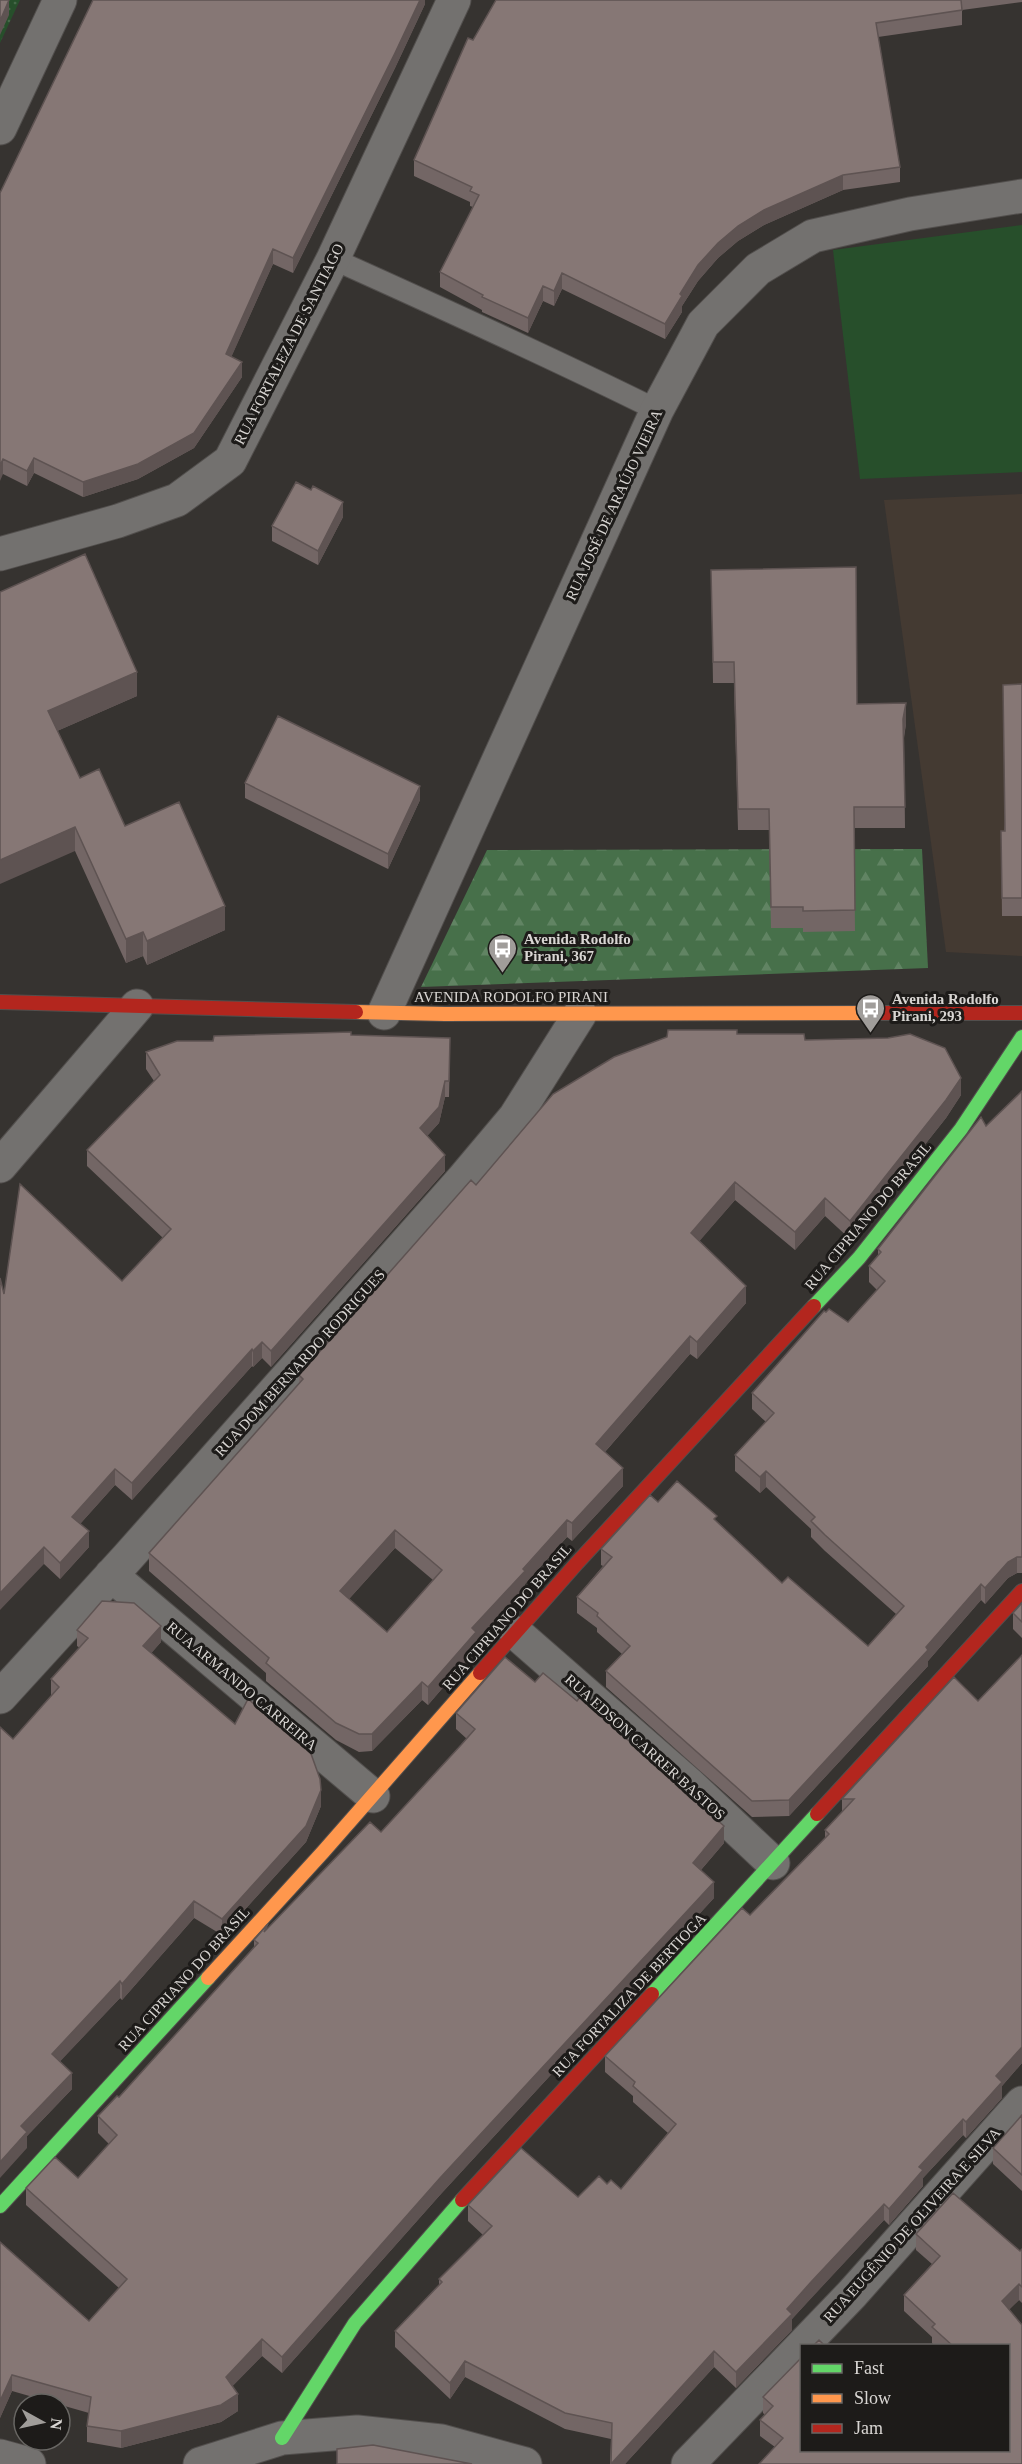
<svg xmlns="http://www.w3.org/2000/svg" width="1022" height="2464" viewBox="0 0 1022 2464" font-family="'Times New Roman',serif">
<defs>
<pattern id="forest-firs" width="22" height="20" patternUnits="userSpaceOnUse" patternTransform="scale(1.5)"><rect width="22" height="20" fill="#47704a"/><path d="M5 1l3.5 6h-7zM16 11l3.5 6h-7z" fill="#618463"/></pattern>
<pattern id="park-dots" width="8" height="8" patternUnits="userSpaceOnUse" patternTransform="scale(1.5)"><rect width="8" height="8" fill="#274f2b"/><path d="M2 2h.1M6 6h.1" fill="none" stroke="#466849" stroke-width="1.8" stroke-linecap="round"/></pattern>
</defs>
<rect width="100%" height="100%" fill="#363330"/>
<path fill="#443a32" d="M1022,494V956L946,952L884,500Z"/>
<path fill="#274f2b" d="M1022,225V472L860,479L833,250Z"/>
<path fill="url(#forest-firs)" d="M922,849L928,968L421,987L487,850Z"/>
<path fill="url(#park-dots)" d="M0,0H20L0,43Z"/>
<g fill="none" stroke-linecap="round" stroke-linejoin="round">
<defs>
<path id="lane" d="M333,259C442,308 550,357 657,410"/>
<path id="street" d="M0,128L60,0
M0,554L118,521L177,500L230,461L333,259L454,0
M384,1013L657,410L703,324L758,269L813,236L910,214L1022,196
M0,1166L137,1006
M111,1575L373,1796
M516,1633L690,1785L773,1863
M0,1697L127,1558L462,1180L515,1117L580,1014
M802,2346L852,2294L1022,2103
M0,2456L29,2464
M200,2464L282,2438L357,2432L441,2441L525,2464
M688,2464L802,2346"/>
<path id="fast" d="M814,1306L859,1258L961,1129L1022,1037
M652,1994L817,1814
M0,2206L208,1978
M282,2438L355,2323L462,2200"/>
<path id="slow" d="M356,1012L445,1014L878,1013
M208,1978L323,1852L480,1673"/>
<path id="jam" d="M0,1002L356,1012
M878,1013H1022
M480,1673L577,1563L814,1306
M817,1814L1022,1591
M462,2200L652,1994"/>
</defs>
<use href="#lane" stroke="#524f4d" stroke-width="23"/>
<use href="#street" stroke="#524f4d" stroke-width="35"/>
<use href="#fast" stroke="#524f4d" stroke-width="16"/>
<use href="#slow" stroke="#524f4d" stroke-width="16"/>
<use href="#jam" stroke="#524f4d" stroke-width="16"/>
<use href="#lane" stroke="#73716f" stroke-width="21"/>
<use href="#street" stroke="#73716f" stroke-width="33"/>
<use href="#fast" stroke="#63d668" stroke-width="14"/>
<use href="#slow" stroke="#ff974d" stroke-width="14"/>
<use href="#jam" stroke="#b3261e" stroke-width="14"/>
</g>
<path fill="#736665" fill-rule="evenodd" d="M425,0V4L395,68L293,273L273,264L231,357L242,377L194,448L138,479L83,497L34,473L27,486L3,474L0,193Z
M496,0H1022V2L962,10V25L878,37L900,167V182L843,190L764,225L738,241L718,258L698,281L682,306V312L665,339L562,289L554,306L543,301L528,333L482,312V310L440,287V272L473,207L470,206V202L414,176V160L473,40Z
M311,490L343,517L318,565L272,541V526Z
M711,570L857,704L906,724L904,738L905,828H854L855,931L803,932V928H771L769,830H738L734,683H713Z
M0,592L137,696L57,731L80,778L225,930L147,965L143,956L126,963L75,851Z
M1022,684V916H1002L1001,831H1004Z
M245,783L420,800L388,869L245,798Z
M737,1034L805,1040L961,1095L946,1118L850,1239L825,1216L795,1250L735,1200L699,1241L746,1303L697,1359L690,1354L605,1452L623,1486L572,1541L567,1537L525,1584V1589L476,1641V1649L428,1705L422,1700L372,1751L359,1752L336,1740L266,1681V1673L149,1571V1553L299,1384V1375L476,1185ZM395,1548L433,1580L387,1632L349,1599Z
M351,1035L450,1054L449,1097H445L439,1123L427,1136L445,1171L271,1367L262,1358L253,1367L252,1366L132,1500L115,1485L80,1524L89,1547L60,1579L44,1564L4,1294L122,1281L163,1238L87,1166V1150L154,1081L146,1069V1052L213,1041Z
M1022,1091V1573H1017L1008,1578L985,1604L981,1600L928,1661V1666L789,1816L752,1817L606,1687V1671L622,1654L597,1632V1628L577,1613V1597L603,1566L601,1565V1549L658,1502L717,1522L782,1583L868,1646L896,1614L825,1551L811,1537V1529L766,1487L760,1493L735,1471V1455L766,1422L752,1409V1393L826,1312L848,1322L877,1290L869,1282V1266L878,1256V1249L986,1126Z
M1022,1603V1638L1013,1629V1613Z
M77,1630L161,1642L151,1653L321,1806L306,1842L222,1935L194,1918L122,2000L120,1998L60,2061L72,2089L27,2136V2148L13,1739L51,1696V1679L80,1648L77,1646Z
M1022,1655V2063L1002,2086V2098L966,2138L963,2135L923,2178V2186L889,2225L884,2220L811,2298L792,2319V2330L736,2388L714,2367L625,2464H610L611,2439L565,2429L465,2377L450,2399L395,2347V2331L439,2285V2279L483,2235L468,2221V2205L578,2197L607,2184L621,2189L668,2133L633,2102V2096L605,2072V2056L750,1915L825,1838V1830L842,1812V1799L978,1701Z
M456,1713L724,1843L701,1870L714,1898L440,2195L282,2373L262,2356L232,2386L238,2411L221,2422L121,2448L87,2442V2426L89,2413L12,2391L0,2418V2242L89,2321L119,2288L26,2205V2188L78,2178L109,2144L98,2133V2116L119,2097L254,1948V1940L268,1929L381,1832L467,1739L456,1729Z
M1022,2115V2191L993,2164V2148Z
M953,2193L1020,2251L1022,2249V2303L1019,2300L1009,2309L1022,2325V2464H759L775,2447L760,2436V2420L765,2415L763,2413V2397L801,2358V2451H1008V2346H935L932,2343V2337L904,2311V2295L932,2264L916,2250V2234Z"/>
<path fill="#5e5352" d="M9,0V15L0,35V21Z
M420,0H425V4L395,68L293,273V258Z
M843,175V190L764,225L738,241L718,258L698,281L682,306V312L665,339V324L680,294L698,265L718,243L738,226L764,210Z
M273,249V264L226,369V354Z
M562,273V289L554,306V291Z
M543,286V301L528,333V318Z
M242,362V377L194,448L138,479L83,497V482Z
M34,458V473L27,486V471Z
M3,459V474L0,481V466Z
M343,502V517L318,565V551Z
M137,672V696L48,735V711Z
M906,703V724L903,740V719Z
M420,786V800L388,869V854Z
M75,827V851L0,884V860Z
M225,906V930L147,965V941Z
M143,932V956L126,963V939Z
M961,1078V1095L946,1118L850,1239V1221Z
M445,1081V1097L439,1123L420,1144V1128Z
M445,1155V1171L271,1367V1351Z
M735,1182V1200L691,1251V1233Z
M825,1198V1216L795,1250V1232Z
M746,1286V1303L697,1359V1342Z
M690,1336V1354L596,1462V1444Z
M262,1342V1358L253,1367V1351Z
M252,1349V1366L132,1500V1483Z
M623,1468V1486L572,1541V1523Z
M115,1469V1485L72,1533V1517Z
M766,1471V1487L760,1493V1477Z
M567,1520V1537L525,1584V1589L476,1641V1649L428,1705V1687L472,1628Z
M395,1530V1548L340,1609V1591Z
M89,1531V1547L60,1579V1563Z
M44,1547V1564L0,1610V1593Z
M1017,1557V1573L1008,1578L985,1604V1588L1008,1562Z
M981,1584V1600L928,1661V1666L789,1816V1800L926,1647Z
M161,1626V1642L143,1663V1646Z
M422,1682V1700L372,1751V1734Z
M321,1790V1806L306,1842L222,1935V1919Z
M724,1826V1843L693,1879V1863Z
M714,1882V1898L440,2195L282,2373V2357L440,2178Z
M194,1901V1918L122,2000V1984Z
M120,1981V1998L52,2070V2054Z
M1022,2047V2063L1002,2086V2098L966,2138V2122L996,2076Z
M72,2073V2089L27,2136V2148L0,2178V2162L21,2126Z
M963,2119V2135L923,2178V2186L889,2225V2209L919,2167Z
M884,2204V2220L792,2319V2330L736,2388V2372L787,2309L811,2282Z
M1019,2284V2300L1002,2317V2301Z
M262,2339V2356L226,2393V2377Z
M714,2351V2367L625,2464H611Z
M465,2361V2377L450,2399V2383Z
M12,2375V2391L0,2418V2401Z
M238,2394V2411L221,2422L121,2448V2431Z"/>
<path fill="#867775" stroke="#5e5352" stroke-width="1.5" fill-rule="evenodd" d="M0,0H9L0,21Z
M93,0H420L395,53L293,258L273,249L226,354L242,362L194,433L138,464L83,482L34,458L27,471L3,459L0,466V193Z
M496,0H961L962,10L876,23L900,167L843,175L764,210L738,226L718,243L698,265L680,294L682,296L665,324L562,273L554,291L543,286L528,318L482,297L483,295L440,272L479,195L470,191L472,187L414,160L468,38L473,40Z
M296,482L311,490L313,486L343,502L318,551L272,526Z
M85,554L137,672L48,711L80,778L99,769L125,826L179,802L225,906L147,941L143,932L126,939L75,827L0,860V592Z
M856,567L857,704L906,703L903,719L905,807H854L855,910L803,911V907H771L769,809H738L734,662H713L711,570Z
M1022,684V898H1002L1001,831H1005L1003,685Z
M278,716L420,786L388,854L245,783Z
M668,1030H737V1034H804L805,1040L888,1038L910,1034L945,1048L961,1078L946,1100L850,1221L825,1198L795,1232L735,1182L691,1233L746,1286L697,1342L690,1336L596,1444L623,1468L572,1523L567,1520L523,1569L525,1571L472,1628L476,1632L428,1687L422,1682L372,1734H359L336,1723L266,1663L269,1658L149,1553L303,1379L299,1375L471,1180L476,1185L553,1094L614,1057L667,1037ZM395,1530L442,1570L387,1632L340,1591Z
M351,1032V1035L450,1038L449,1081H445L439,1107L420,1128L445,1155L271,1351L262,1342L253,1351L252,1349L132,1483L115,1469L72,1517L89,1531L60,1563L44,1547L0,1593V1278L4,1294L20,1184L122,1281L171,1229L87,1150L160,1075L146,1052L177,1041H213L214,1036Z
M1022,1091V1557H1017L1008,1562L985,1588L981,1584L926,1647L928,1650L789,1800L752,1801L606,1671L630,1646L597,1616L598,1613L577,1597L612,1557L601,1549L650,1495L658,1502L677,1481L717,1516L714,1519L782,1583L788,1577L868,1646L904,1606L825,1535L811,1521L815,1517L766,1471L760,1477L735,1455L774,1413L752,1393L824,1311L826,1312L829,1309L848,1322L885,1281L869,1266L881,1252L878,1249L981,1117L986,1126Z
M102,1601L134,1603L161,1626L143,1646L235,1724L248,1699L310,1751L320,1779L321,1790L306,1826L222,1919L194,1901L122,1984L120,1981L52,2054L72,2073L21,2126L27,2132L0,2162V1727L13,1739L59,1687L51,1679L88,1638L77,1630Z
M1022,1603V1622L1013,1613Z
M1022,1655V2047L996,2076L1002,2082L966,2122L963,2119L919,2167L923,2170L889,2209L884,2204L811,2282L787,2309L792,2314L736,2372L714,2351L611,2464L612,2423L565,2413L465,2361L450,2383L395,2331L442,2282L439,2279L492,2226L468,2205L521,2148L578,2197L599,2176L607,2184L611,2180L621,2189L676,2124L633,2086L635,2082L605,2056L742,1908L750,1915L829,1834L825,1830L854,1799H842L954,1677L978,1701Z
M505,1657L535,1682L543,1673L577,1701L580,1697L724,1826L693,1863L714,1882L440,2178L282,2357L262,2339L226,2377L238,2394L221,2405L121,2431L87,2426L91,2397L12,2375L0,2401V2242L89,2321L127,2279L26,2188L55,2157L78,2178L117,2135L98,2116L117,2096L119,2097L258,1943L254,1940L268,1924L264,1932L370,1822L381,1832L461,1745L475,1729L456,1713Z
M1022,2115V2175L993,2148Z
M953,2193L1020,2251L1022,2249V2287L1019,2284L1002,2301L1022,2325V2464H759L783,2438L760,2420L773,2406L763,2397L801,2358V2451H1008V2346H953L932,2327L935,2324L904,2295L940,2256L916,2234Z
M819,2340L825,2346H813Z
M373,2445L472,2464H337V2449Z"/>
<defs>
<symbol id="bus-pin" viewBox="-11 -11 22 30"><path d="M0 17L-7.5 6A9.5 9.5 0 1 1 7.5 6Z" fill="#a09d9a" stroke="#1d1b19"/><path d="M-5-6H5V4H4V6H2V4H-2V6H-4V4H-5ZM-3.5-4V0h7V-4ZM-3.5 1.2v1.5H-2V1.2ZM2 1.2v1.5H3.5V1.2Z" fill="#fff"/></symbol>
</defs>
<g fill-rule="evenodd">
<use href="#bus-pin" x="486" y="932" width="33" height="45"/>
<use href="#bus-pin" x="854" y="992" width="33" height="45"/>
</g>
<g text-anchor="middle" stroke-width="6" stroke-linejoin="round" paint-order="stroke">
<g font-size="15" fill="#d9d6d3" stroke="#1d1b19">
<text transform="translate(289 344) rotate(-63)" y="5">RUA FORTALEZA DE SANTIAGO</text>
<text transform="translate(614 505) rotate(-65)" y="5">RUA JOSÉ DE ARAÚJO VIEIRA</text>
<text x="511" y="1002">AVENIDA RODOLFO PIRANI</text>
<text transform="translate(868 1216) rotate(-50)" y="5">RUA CIPRIANO DO BRASIL</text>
<text transform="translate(300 1363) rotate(-48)" y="5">RUA DOM BERNARDO RODRIGUES</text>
<text transform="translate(507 1617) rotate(-49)" y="5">RUA CIPRIANO DO BRASIL</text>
<text transform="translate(242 1686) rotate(40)" y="5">RUA ARMANDO CARREIRA</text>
<text transform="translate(645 1747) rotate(42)" y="5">RUA EDSON CARRER BASTOS</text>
<text transform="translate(184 1979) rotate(-48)" y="5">RUA CIPRIANO DO BRASIL</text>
<text transform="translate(629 1995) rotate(-47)" y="5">RUA FORTALIZA DE BERTIOGA</text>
<text transform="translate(912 2225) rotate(-48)" y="5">RUA EUGÊNIO DE OLIVEIRA E SILVA</text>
</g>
<g font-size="15" font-weight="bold" fill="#d9d6d3" stroke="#1d1b19" text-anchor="start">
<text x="524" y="944">Avenida Rodolfo<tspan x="524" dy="17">Pirani, 367</tspan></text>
<text x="892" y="1004">Avenida Rodolfo<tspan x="892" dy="17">Pirani, 293</tspan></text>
</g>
</g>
<rect x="800" y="2344" width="210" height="108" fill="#1d1b19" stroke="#686663" stroke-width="1.5"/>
<rect x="812" y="2364" width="30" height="9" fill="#63d668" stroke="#686663" stroke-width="1.5"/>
<text x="854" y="2374" font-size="18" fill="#d9d6d3">Fast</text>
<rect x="812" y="2394" width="30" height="9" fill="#ff974d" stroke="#686663" stroke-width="1.5"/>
<text x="854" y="2404" font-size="18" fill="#d9d6d3">Slow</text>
<rect x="812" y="2424" width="30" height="9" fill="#b3261e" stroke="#686663" stroke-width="1.5"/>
<text x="854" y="2434" font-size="18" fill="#d9d6d3">Jam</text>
<g transform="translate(42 2422) rotate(98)"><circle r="28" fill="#1d1b19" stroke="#686663" stroke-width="1.5"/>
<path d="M0-4.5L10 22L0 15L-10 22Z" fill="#a09d9a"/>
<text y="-9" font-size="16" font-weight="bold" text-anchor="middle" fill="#d9d6d3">N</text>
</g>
</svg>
